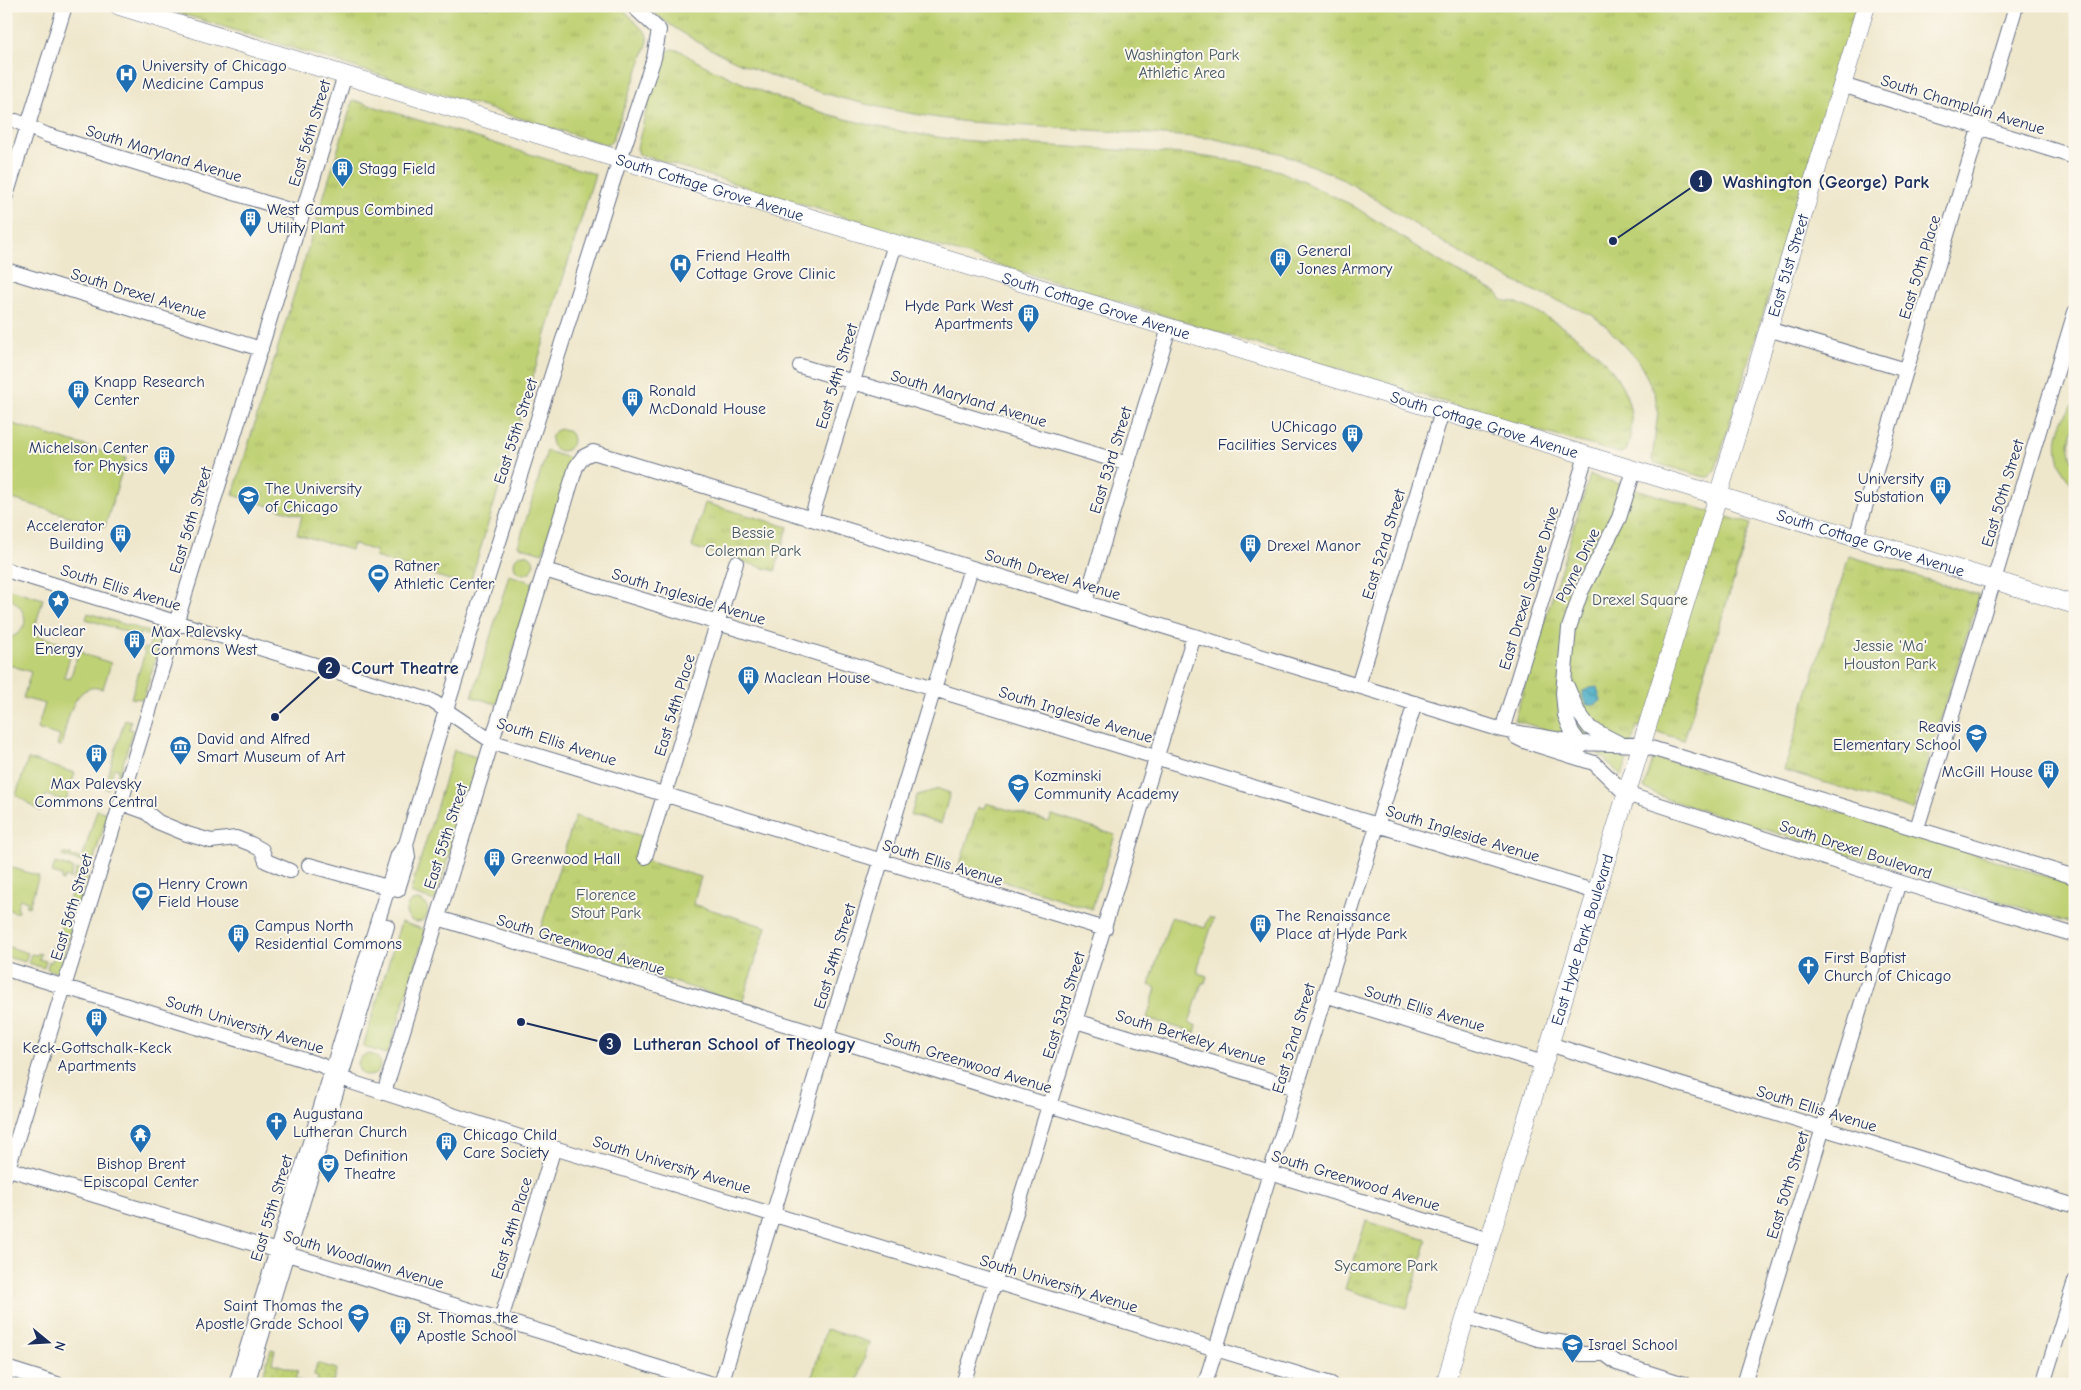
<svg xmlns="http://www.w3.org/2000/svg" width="2081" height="1390" viewBox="0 0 2081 1390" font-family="'Comic Neue',sans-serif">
<defs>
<pattern id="park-tufts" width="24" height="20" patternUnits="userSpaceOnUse" patternTransform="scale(1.25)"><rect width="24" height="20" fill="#bfd174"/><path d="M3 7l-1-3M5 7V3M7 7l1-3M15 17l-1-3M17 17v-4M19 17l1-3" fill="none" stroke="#a4b467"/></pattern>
<pattern id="garden-dots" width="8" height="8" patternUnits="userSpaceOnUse" patternTransform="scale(1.25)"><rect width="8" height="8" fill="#bfd174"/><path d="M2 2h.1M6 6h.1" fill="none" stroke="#a4b467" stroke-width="1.8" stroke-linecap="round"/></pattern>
<pattern id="water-waves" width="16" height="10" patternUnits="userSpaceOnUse" patternTransform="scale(1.25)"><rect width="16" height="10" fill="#46acc5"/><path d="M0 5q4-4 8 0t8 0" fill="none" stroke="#3a8ca3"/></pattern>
</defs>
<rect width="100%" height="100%" fill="#fbf7ec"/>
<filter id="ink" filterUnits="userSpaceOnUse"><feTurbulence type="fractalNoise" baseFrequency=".02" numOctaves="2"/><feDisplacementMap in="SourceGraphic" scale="10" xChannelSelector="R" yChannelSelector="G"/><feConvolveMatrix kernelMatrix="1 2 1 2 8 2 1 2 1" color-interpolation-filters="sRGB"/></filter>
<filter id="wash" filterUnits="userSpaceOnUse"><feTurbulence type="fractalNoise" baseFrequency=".0096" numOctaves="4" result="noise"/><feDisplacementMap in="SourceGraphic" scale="20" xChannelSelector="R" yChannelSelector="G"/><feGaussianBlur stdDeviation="1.12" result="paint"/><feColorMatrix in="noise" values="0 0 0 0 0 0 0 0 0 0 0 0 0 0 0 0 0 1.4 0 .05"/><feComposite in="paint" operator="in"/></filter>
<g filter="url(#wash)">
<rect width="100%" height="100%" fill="#efe7cc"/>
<path fill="#bfd174" stroke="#6d8069" d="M2075,403V425L2069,443L2071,455L2075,467V487C2051,464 2052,427 2075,403Z
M6,422L126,458L105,527L6,497Z
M551 440a11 11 0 1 1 22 0a11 11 0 1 1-22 0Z
M547,451L572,459L543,553L518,546Z
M514 564a10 10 0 1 1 20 0a10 10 0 1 1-20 0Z
M509,575L534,583L497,704L472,697Z
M6,588L43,599L33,634L73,647L64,677L70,679L79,650L83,651V654L111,663L103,689C72,679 67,725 61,746L57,745L60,736L37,729L45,704L23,698L31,672L6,664V639C34,631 28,608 6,596Z
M88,613L163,636L143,699L131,698L145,652L143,651L144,648L148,649L152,637L140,633L138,641L135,640L136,635L86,619Z
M125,719L131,721L129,729L133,730L113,797L111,796L119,769L114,768L108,789L104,788Z
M454,750L479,758L435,901L410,893Z
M28,759L75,773L66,801L46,795L40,811L16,795Z
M1653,759L1683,764L2075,885V924L1669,800L1644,788Z
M97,810L108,813L92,865L62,856L63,853L69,855L70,853L72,856L82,859Z
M55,863L73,868L70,879L65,877L63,881L61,880L62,876L52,873Z
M10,867L39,876L29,907L26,906L28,901L20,899L17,908L19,909L18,913L6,909V880Z
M76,869L89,873L59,969L56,972L47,969L49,961L52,962L56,950L52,948L53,945L55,946L75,881L73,880Z
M406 911a11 11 0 1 1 22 0a11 11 0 1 1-22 0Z
M1171,917L1205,928L1209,917L1214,919L1198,967V973L1207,976L1205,983H1202L1189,1023L1197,1026L1195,1033L1147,1018L1156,988L1149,985Z
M401,922L426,930L388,1054L363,1047Z
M6,946L28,953L25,962L7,957Z
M38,953L41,954L39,959L46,961L44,968L28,963L31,954L37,955Z
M358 1065a11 11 0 1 1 22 0a11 11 0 1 1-22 0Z"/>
<path fill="url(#park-tufts)" stroke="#6d8069" d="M156,6H620L646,33L648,42L612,141L607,145Z
M645,6H1857L1715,471L1710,477H1705L1655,463L1652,460L1658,412L1655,394L1639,361L1606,326L1592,315L1532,290L1468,258L1356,187L1332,174L1280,153L1210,138L968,122C861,109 730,76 645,6Z
M672,49L681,51C694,61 710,68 725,75C801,112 887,133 971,141L1184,154L1243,162L1280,171L1352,205L1435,259L1497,293L1502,300C1507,302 1512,301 1517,303C1573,327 1653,380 1626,451L1620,453L1542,432L639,154L637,148L652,87L664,53Z
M353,100L595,174L469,586L375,557L376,551L353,544L351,550L297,534L302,516L233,495Z
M1590,475L1751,524L1684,740L1637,726L1622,776L1586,742L1514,720Z
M705,503L788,527L775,571L692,547Z
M1849,556L1979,595L1913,810L1784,770Z
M939,789L950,793L941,824L911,815L917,795Z
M986,803L1049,822L1052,815L1115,835L1092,909L959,867L978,807L984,808Z
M575,816L645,837L639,859L701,877L693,904L766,927L742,1003L537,940Z
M1366,1221L1427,1240L1407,1308L1345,1289Z
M826,1329L869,1342L857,1384H810Z"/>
<path fill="url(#garden-dots)" stroke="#6d8069" d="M271,1349L275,1350L272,1363L298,1371L295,1379L309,1384H260Z
M317,1363L337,1369L333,1382L311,1384L317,1382L318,1378L314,1375Z"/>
<path fill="url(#water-waves)" stroke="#306e92" d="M1597,687L1601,701L1594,705H1587L1583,698V691L1590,688Z"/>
</g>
<g filter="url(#ink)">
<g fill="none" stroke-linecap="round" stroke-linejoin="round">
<defs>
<path id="minor" d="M1842,85L2075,157
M16,121L47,135L302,214
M6,196L65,6
M6,270L261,349
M1768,329L1906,370
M800,366L1128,464
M811,519L895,244
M1856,537L2016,6
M6,570L432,701L493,742L1105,929
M545,570L1596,892
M1085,603L1169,328
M1358,686L1442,412
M1567,686L1578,712L1590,728L1619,743
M1502,730L1586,456
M1516,737L1524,741L1594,763L1626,794L1899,882L2075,935
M1582,746L1572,732L1565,715L1563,693L1569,628L1581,592L1619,518L1634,471
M121,803L146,812L158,822L187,834L211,841L236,838L251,844L262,850L266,861L290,871
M1917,828L1994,580L2075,312
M645,857L736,563
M309,865L398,890
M398,889L408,857L406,844
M438,918L1489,1240
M6,969L321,1065L351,1082L554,1148L1331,1384
M1325,995L1543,1063
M1076,1021L1296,1088
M1549,1044L2075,1206
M384,1093L576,467L583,457L593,452L1502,730L1579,743L1641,745L2075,877
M6,1168L712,1384
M6,1175L345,75
M1465,1316L1538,1339L1566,1343L1581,1354H1605L1617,1363L1684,1384
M501,1319L554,1148
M6,1368L57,1384
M236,1384L398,855L406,844L450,697L620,159L654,58L659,30L633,6
M247,1384L387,926
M721,1384L971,568
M963,1384L1194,636
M1205,1384L1415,703
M1744,1384L1899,882
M2043,1384L2075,1281"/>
<g id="major">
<path id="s1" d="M119,6L2075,605"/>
<path id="s2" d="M1445,1384L1718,496L1866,6"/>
</g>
</defs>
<use href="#minor" stroke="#656f84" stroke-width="16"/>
<use href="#major" stroke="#656f84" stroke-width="19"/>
<use href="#minor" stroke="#fff" stroke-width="14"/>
<use href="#major" stroke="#fff" stroke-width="18"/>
</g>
</g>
<defs>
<symbol id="hospital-pin" viewBox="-11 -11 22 30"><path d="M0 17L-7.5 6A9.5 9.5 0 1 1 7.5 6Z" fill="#1f6fb2" stroke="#fbf7ec"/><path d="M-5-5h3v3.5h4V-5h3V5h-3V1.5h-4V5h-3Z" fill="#fff"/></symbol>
<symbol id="building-pin" viewBox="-11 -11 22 30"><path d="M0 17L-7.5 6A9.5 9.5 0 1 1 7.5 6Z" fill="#1f6fb2" stroke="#fbf7ec"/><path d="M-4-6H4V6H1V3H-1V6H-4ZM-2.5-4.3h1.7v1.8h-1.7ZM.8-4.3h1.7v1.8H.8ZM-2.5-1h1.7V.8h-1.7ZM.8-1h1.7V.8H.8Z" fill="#fff"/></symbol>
<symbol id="university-pin" viewBox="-11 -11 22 30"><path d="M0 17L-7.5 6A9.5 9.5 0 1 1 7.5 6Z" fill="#1f6fb2" stroke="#fbf7ec"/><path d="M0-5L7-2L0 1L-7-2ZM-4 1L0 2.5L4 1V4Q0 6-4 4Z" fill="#fff"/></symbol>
<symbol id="stadium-pin" viewBox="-11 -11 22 30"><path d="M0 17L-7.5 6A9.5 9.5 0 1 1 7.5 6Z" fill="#1f6fb2" stroke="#fbf7ec"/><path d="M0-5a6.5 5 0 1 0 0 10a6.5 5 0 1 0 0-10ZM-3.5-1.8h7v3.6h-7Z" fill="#fff"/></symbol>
<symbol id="sight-pin" viewBox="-11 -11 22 30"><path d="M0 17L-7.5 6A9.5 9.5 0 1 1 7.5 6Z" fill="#1f6fb2" stroke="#fbf7ec"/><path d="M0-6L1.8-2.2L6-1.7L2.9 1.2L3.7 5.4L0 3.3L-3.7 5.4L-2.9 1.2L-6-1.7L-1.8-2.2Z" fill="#fff"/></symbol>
<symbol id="school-pin" viewBox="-11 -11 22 30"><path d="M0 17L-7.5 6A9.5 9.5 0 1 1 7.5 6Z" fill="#1f6fb2" stroke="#fbf7ec"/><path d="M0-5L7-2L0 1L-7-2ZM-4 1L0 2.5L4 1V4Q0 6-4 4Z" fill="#fff"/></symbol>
<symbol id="museum-pin" viewBox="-11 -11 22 30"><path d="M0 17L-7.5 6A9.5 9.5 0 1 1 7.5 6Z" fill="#1f6fb2" stroke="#fbf7ec"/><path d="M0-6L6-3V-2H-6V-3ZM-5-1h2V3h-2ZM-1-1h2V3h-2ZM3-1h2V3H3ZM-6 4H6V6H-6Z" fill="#fff"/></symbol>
<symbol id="church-pin" viewBox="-11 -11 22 30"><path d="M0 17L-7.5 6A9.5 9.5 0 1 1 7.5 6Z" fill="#1f6fb2" stroke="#fbf7ec"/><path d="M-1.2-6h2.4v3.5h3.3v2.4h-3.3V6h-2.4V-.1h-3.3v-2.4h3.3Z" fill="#fff"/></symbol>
<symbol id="temple-pin" viewBox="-11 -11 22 30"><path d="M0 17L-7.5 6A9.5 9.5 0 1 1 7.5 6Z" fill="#1f6fb2" stroke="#fbf7ec"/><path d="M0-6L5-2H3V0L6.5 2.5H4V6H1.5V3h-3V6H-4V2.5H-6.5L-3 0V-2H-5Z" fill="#fff"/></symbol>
<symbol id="theatre-pin" viewBox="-11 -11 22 30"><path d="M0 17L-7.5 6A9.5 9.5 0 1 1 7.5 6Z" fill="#1f6fb2" stroke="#fbf7ec"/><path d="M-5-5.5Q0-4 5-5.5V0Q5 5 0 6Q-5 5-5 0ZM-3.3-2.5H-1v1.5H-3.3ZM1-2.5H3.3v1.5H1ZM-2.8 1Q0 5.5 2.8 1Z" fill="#fff"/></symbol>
</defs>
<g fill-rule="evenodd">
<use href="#hospital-pin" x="114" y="62" width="25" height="34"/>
<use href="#building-pin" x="330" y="156" width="25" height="34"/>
<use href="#building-pin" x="238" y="206" width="25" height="34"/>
<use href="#building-pin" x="1268" y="246" width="25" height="34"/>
<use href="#hospital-pin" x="668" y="252" width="25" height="34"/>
<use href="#building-pin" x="1016" y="302" width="25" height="34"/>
<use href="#building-pin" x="66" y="378" width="25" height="34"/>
<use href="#building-pin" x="620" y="386" width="25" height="34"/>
<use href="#building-pin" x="1340" y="422" width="25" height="34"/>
<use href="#building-pin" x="152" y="444" width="25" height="34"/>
<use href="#building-pin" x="1928" y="474" width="25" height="34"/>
<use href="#university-pin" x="236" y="484" width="25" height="34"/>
<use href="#building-pin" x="108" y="522" width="25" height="34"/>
<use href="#building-pin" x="1238" y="532" width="25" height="34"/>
<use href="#stadium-pin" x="366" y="562" width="25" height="34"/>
<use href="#sight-pin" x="46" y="588" width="25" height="34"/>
<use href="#building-pin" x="122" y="628" width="25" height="34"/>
<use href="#building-pin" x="736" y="664" width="25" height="34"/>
<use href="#school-pin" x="1964" y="722" width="25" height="34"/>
<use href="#museum-pin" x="168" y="734" width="25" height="34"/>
<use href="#building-pin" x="84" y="742" width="25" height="34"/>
<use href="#building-pin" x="2036" y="758" width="25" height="34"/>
<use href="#school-pin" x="1006" y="772" width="25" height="34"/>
<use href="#building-pin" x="482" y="846" width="25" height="34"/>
<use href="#stadium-pin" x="130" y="880" width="25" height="34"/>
<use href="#building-pin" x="1248" y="912" width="25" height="34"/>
<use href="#building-pin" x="226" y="922" width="25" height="34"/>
<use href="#church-pin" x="1796" y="954" width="25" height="34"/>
<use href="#building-pin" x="84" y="1006" width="25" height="34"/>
<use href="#church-pin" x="264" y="1110" width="25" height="34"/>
<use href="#temple-pin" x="128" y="1122" width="25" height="34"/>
<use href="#building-pin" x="434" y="1130" width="25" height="34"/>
<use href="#theatre-pin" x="316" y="1152" width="25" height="34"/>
<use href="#school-pin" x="346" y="1302" width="25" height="34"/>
<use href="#building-pin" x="388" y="1314" width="25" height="34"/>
<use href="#school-pin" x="1560" y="1332" width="25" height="34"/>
</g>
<g text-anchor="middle" stroke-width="4" stroke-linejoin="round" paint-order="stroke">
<g font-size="16" fill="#445864" stroke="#fbf7ec">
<text x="1182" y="60">Washington Park<tspan x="1182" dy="18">Athletic Area</tspan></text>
<text x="753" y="538">Bessie<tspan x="753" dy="18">Coleman Park</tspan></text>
<text x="1640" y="605">Drexel Square</text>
<text x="1890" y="651">Jessie 'Ma'<tspan x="1890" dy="18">Houston Park</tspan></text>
<text x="606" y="900">Florence<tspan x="606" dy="18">Stout Park</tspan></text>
<text x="1386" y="1271">Sycamore Park</text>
</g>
<g font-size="16" fill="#1b2f5e" stroke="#fbf7ec" text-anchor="start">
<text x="142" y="71">University of Chicago<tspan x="142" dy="18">Medicine Campus</tspan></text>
<text x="359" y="174">Stagg Field</text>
<text x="267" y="215">West Campus Combined<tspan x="267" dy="18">Utility Plant</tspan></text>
<text x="1297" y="256">General<tspan x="1297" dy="18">Jones Armory</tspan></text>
<text x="696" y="261">Friend Health<tspan x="696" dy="18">Cottage Grove Clinic</tspan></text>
<text x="1013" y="311" text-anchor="end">Hyde Park West<tspan x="1013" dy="18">Apartments</tspan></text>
<text x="94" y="387">Knapp Research<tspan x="94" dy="18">Center</tspan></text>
<text x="649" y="396">Ronald<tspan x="649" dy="18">McDonald House</tspan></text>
<text x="1337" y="432" text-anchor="end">UChicago<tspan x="1337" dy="18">Facilities Services</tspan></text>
<text x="148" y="453" text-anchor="end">Michelson Center<tspan x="148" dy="18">for Physics</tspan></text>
<text x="1924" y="484" text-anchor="end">University<tspan x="1924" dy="18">Substation</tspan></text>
<text x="265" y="494">The University<tspan x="265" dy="18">of Chicago</tspan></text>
<text x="104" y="531" text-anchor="end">Accelerator<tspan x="104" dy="18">Building</tspan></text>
<text x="1267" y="551">Drexel Manor</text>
<text x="394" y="571">Ratner<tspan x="394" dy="18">Athletic Center</tspan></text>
<text x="59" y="636" text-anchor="middle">Nuclear<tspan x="59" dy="18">Energy</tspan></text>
<text x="151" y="637">Max Palevsky<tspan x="151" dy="18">Commons West</tspan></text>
<text x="764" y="683">Maclean House</text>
<text x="1961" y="732" text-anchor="end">Reavis<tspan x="1961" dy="18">Elementary School</tspan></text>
<text x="197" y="744">David and Alfred<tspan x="197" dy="18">Smart Museum of Art</tspan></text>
<text x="2033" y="777" text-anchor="end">McGill House</text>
<text x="1034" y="781">Kozminski<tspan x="1034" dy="18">Community Academy</tspan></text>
<text x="96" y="789" text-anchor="middle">Max Palevsky<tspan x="96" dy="18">Commons Central</tspan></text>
<text x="511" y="864">Greenwood Hall</text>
<text x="158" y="889">Henry Crown<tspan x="158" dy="18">Field House</tspan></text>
<text x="1276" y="921">The Renaissance<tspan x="1276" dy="18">Place at Hyde Park</tspan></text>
<text x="255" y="931">Campus North<tspan x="255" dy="18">Residential Commons</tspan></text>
<text x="1824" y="963">First Baptist<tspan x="1824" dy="18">Church of Chicago</tspan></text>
<text x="97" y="1053" text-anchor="middle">Keck-Gottschalk-Keck<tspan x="97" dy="18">Apartments</tspan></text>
<text x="293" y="1119">Augustana<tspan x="293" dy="18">Lutheran Church</tspan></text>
<text x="463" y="1140">Chicago Child<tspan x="463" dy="18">Care Society</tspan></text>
<text x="344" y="1161">Definition<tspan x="344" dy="18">Theatre</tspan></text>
<text x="141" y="1169" text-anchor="middle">Bishop Brent<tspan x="141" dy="18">Episcopal Center</tspan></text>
<text x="343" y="1311" text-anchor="end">Saint Thomas the<tspan x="343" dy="18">Apostle Grade School</tspan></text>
<text x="417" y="1323">St. Thomas the<tspan x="417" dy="18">Apostle School</tspan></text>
<text x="1588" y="1350">Israel School</text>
</g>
<g font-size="16" fill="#1b2f5e" stroke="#fbf7ec">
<text transform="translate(1963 104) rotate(17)" y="6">South Champlain Avenue</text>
<text transform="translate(309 133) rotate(-73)" y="6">East 56th Street</text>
<text transform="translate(164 153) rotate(17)" y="6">South Maryland Avenue</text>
<text dy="6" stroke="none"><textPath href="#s1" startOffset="618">South Cottage Grove Avenue</textPath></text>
<text dy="6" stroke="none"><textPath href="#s2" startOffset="1170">East 51st Street</textPath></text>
<text transform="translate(1919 267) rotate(-73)" y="6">East 50th Place</text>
<text transform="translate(139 293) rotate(17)" y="6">South Drexel Avenue</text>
<text dy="6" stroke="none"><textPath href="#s1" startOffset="1022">South Cottage Grove Avenue</textPath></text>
<text transform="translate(836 376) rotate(-73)" y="6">East 54th Street</text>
<text transform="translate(969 398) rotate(17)" y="6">South Maryland Avenue</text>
<text dy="6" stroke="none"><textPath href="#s1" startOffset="1428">South Cottage Grove Avenue</textPath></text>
<text transform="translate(515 431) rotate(-72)" y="6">East 55th Street</text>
<text transform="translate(1110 460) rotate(-73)" y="6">East 53rd Street</text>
<text transform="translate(2002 493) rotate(-73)" y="6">East 50th Street</text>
<text transform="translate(190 520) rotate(-73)" y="6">East 56th Street</text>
<text dy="6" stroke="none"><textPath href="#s1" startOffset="1832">South Cottage Grove Avenue</textPath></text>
<text transform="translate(1383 544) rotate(-73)" y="6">East 52nd Street</text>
<text transform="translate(1577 565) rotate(-64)" y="6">Payne Drive</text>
<text transform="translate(1053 574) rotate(17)" y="6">South Drexel Avenue</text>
<text transform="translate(121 587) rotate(17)" y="6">South Ellis Avenue</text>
<text transform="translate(1528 588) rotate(-73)" y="6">East Drexel Square Drive</text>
<text transform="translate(689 596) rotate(17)" y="6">South Ingleside Avenue</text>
<text transform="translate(674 705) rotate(-73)" y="6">East 54th Place</text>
<text transform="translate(1076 714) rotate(17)" y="6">South Ingleside Avenue</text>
<text transform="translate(557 741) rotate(18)" y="6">South Ellis Avenue</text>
<text transform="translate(1463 833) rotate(17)" y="6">South Ingleside Avenue</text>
<text transform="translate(445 836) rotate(-72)" y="6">East 55th Street</text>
<text transform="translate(1856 849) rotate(18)" y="6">South Drexel Boulevard</text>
<text transform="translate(943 862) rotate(17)" y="6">South Ellis Avenue</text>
<text transform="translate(71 907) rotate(-73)" y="6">East 56th Street</text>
<text dy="6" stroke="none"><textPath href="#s2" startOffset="465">East Hyde Park Boulevard</textPath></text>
<text transform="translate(581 944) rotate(17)" y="6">South Greenwood Avenue</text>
<text transform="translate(834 956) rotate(-73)" y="6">East 54th Street</text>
<text transform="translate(1063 1005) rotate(-73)" y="6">East 53rd Street</text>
<text transform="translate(1425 1008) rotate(17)" y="6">South Ellis Avenue</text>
<text transform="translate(245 1024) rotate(17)" y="6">South University Avenue</text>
<text transform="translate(1191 1037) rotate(17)" y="6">South Berkeley Avenue</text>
<text transform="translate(1293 1038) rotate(-73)" y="6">East 52nd Street</text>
<text transform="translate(968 1062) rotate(17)" y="6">South Greenwood Avenue</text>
<text transform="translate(1817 1108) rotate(17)" y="6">South Ellis Avenue</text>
<text transform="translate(672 1164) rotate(17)" y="6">South University Avenue</text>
<text transform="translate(1356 1180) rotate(17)" y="6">South Greenwood Avenue</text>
<text transform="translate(1787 1185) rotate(-73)" y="6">East 50th Street</text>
<text transform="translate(271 1208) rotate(-73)" y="6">East 55th Street</text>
<text transform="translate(511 1228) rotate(-73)" y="6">East 54th Place</text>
<text transform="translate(364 1259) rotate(17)" y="6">South Woodlawn Avenue</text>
<text transform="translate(1059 1283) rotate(17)" y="6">South University Avenue</text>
</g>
</g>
<path fill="none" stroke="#1b2f5e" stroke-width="2" d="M1613 241L1701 181M275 717L329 668M521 1022L610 1044"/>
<g fill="#1b2f5e" stroke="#fbf7ec" stroke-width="2">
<circle cx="1613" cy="241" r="5"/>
<circle cx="275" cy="717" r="5"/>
<circle cx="521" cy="1022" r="5"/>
<circle cx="1701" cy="181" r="12"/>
<circle cx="329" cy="668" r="12"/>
<circle cx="610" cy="1044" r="12"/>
</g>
<g font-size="15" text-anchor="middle" font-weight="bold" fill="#fff">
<text x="1701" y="187">1</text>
<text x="329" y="673">2</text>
<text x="610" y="1049">3</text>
</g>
<g font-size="18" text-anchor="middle" font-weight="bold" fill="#1b2f5e" stroke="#fbf7ec" stroke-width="4" stroke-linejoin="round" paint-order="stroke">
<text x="1826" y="188">Washington (George) Park</text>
<text x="405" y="674">Court Theatre</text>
<text x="744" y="1050">Lutheran School of Theology</text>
</g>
<rect width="2081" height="1390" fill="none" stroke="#fbf7ec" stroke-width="25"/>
<g transform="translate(48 1342) rotate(108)" stroke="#fbf7ec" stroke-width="4" paint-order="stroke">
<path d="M0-4L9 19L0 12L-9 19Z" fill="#1b2f5e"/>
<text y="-8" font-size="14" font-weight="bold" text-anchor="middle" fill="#1b2f5e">N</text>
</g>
</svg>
